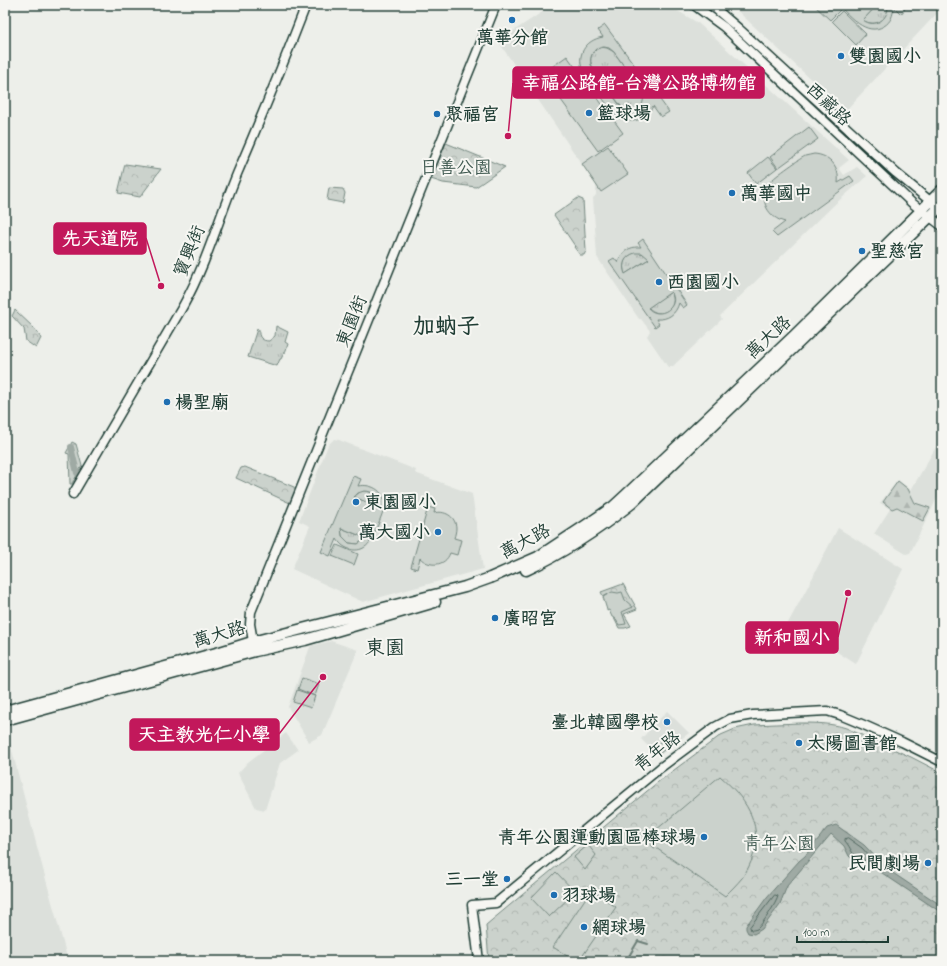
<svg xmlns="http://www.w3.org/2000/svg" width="947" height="966" viewBox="0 0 947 966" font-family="'Indie Flower','LXGW WenKai TC',sans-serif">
<defs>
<pattern id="grass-tufts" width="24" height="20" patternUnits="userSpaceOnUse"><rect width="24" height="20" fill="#cbd2cc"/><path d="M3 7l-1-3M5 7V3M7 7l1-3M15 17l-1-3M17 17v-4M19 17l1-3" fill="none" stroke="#aeb5b0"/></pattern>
<pattern id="forest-firs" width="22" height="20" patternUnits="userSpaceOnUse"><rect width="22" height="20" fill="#cbd2cc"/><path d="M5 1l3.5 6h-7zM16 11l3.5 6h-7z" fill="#aeb5b0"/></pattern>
<pattern id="park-crowns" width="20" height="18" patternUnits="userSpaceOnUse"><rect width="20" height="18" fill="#cbd2cc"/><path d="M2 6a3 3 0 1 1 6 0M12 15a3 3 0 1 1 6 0" fill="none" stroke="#aeb5b0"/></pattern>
</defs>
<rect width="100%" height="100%" fill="#edefea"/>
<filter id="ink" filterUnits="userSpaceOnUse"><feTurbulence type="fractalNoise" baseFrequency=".025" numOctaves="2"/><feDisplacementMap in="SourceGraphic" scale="8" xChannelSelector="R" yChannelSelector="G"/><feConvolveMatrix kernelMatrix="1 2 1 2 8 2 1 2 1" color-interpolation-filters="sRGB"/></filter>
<g filter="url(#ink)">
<path fill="#dce0db" d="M553,5H668L698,23L849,160L839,168L844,175L857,167L867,176L834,205L720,316L722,319L672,367H668L647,336L650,331L641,319H639L597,257L593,198L596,195V185L498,41Z
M731,5H942V8L845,111Z
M334,439L339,440L416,470L415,473L472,494L483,569L363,602L292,569L310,526L299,521L328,445Z
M940,440L942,442V488L910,553L906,554L874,534L890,509L880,503L898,480L911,490Z
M838,528L903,569L856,664L801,629L788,623L814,575L815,572Z
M331,641L358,650L322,735L309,742L288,707L310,647L312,645H314Z
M667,711L689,733L660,755L656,754L641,739Z
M7,731L36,843L68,961H5V732Z
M286,733L298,750L280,763L265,810L256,808L238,773L248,762Z"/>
<path fill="url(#grass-tufts)" stroke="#758880" d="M877,5H888C889,20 875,28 863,20Z
M601,47L607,48L614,52L642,91C648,106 637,116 623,109L593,68C588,59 591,51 601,47Z
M637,252L644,254L649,259L625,274C621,264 625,255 637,252Z
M671,292C680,308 660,321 648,307Z
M276,326L288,332L285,342L288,344L285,353H284L281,359H280L277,366L248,357L257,329L259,330C258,337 262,341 269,341L275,336Z
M361,491C372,490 379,496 378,507L354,497Z
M341,528L366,538L358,544L349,543L342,536Z"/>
<path fill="url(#forest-firs)" stroke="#758880" d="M898,481L908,489L915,503L930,508L923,521L897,507L892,509L883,502Z"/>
<path fill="url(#park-crowns)" stroke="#758880" d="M446,143L505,167L476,187L443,183L431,179Z
M125,164L161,169L140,197L118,193Z
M329,188L343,189L345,193L343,203L327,200Z
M578,198L583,200L586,251L584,255H580L574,247L575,246L554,215Z
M15,310L34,328L41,338L36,348L26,341L24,329L12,316Z
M72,442L76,444L82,466L72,484H70L69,454L66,453Z
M245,467L294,487L295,491L290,503L236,478L241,468Z
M623,584L637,609L624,614L631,626L625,628H619L601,592Z
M799,723C815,723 831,723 846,728L911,757L942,773V961H489L486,925L658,782L721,735L735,729L754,725Z"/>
<path fill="#cbd2cc" stroke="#758880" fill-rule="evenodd" d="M814,5H836L840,10L830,20Z
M838,5H877L863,20C875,29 889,19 888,5H900L905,9L901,14L894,7C893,15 891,22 884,26C866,37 850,16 838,5Z
M842,11L866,34L856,45L832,21Z
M605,25L669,112L661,117L653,106C645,122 628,126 614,114L584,73C575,56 585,40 603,37L598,30ZM604,47L609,48L614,52L642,91C646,102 641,111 630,112L621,107L591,65C589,55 594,48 604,47Z
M567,56L623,133L598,151L556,93L563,88L549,69Z
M809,127L818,139L778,168L770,157Z
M608,146L628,174L601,192L582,164Z
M814,154C830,155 840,167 838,183L850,176L854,181L777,237L772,232L785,222C769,218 758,201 768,184C772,178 798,160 805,156C808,155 811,155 814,154Z
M768,157L777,168L756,184L748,173Z
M643,239L687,305L683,308L679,303C676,314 668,320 656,319L659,324L655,327L609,261L614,258L618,263C621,252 629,246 641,247L638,243ZM635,253H642L649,259L625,274C621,264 625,256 635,253ZM671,292C681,306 660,321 648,308Z
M353,476L361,479L358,486C372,483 387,492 384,507C383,513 380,519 378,525C375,530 374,537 370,542C361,555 344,551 337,539L330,556L321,552ZM364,491C374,491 379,497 378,507L354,497L358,493ZM341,528L366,538L358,544L349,543L342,536Z
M428,507L435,509L434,513C444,510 456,516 456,528C456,531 455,535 454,538L461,540L457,555L450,553C445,567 429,567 420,558L417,569L411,567Z
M337,545L358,554L354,565L332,556Z
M612,592L618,593L622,592L625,600L633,607L622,612L626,624L619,625L615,618L612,617L609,610L607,611V610L603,597Z
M302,678L319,684L315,696L298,689Z
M297,690L315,696L311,708L293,702Z
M671,736L676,741L660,753H657L653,749L660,742Z
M720,776C744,797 763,822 753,856C751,863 747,871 742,878C737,884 731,890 725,896L656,848V849L652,846L651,832L655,829L656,830Z
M588,845L596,855L585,870L574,857Z
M556,872L575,892L549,917L531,898Z
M591,890L616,907L579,961H575L553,947Z"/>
<path fill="#9faaa4" stroke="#6c7e77" d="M836,825L864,845L887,869L942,906V913L870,865L860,864L855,862L849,856L844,846L831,834L787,886L780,904L762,929L754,934L748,933L746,929V926L767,897L799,861L805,856L827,828Z"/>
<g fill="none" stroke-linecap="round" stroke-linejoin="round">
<path stroke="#526961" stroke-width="1" d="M848,838L862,848L870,857L869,860C852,862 854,851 845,841V839Z
M775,895L778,896C777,902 762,925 757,929C754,930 753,930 751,930L750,927Z"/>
<path stroke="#6c7e77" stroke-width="2" d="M626,961L638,941L648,944"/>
<path stroke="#9faaa4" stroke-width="6" d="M71,447L77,473"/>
<defs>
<path id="minor" d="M694,5L724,27L912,203L942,226
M711,5L738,28L896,173L935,205
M73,494L183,306C206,265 219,218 237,174C261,118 284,62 306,5
M254,647L250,624L251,612L496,5
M479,961L472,905L496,903L660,768L715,727L730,719L753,715L827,711L840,715L864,725L902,742L942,762"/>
<path id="major" d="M526,570C563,553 599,529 632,503L942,205
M5,711L220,652L252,642L465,587L490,578L538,557L585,526L613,507L626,495L795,335L942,190
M5,720L255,651L305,640L435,602"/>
</defs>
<use href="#minor" stroke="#1f3d34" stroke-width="11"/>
<use href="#major" stroke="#1f3d34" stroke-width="13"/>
<use href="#minor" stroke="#f6f6f2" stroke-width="8"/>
<use href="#major" stroke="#f6f6f2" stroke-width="10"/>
</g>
</g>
<g fill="#1f6fb2" stroke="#f6f6f2" stroke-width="1.5">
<circle cx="512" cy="20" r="4"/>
<circle cx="841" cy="56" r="4"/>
<circle cx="589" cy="113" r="4"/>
<circle cx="437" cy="114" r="4"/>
<circle cx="732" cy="193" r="4"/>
<circle cx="862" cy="251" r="4"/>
<circle cx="659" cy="282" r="4"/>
<circle cx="167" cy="402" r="4"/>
<circle cx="356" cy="502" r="4"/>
<circle cx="438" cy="532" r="4"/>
<circle cx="495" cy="618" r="4"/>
<circle cx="667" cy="722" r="4"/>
<circle cx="799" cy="743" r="4"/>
<circle cx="704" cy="837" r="4"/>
<circle cx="928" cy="863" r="4"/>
<circle cx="507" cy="879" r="4"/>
<circle cx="554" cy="895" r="4"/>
<circle cx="584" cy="927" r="4"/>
</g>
<g text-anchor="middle" stroke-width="4" stroke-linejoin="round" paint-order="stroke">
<g font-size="18" font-weight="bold" fill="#1f3d34" stroke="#f6f6f2" text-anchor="start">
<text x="512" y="43" text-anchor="middle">萬華分館</text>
<text x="849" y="62">雙園國小</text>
<text x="597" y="119">籃球場</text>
<text x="445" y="120">聚福宮</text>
<text x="740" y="199">萬華國中</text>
<text x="870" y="257">聖慈宮</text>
<text x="667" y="288">西園國小</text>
<text x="175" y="408">楊聖廟</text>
<text x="364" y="508">東園國小</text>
<text x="430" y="538" text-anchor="end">萬大國小</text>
<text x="503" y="624">廣昭宮</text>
<text x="659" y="728" text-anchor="end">臺北韓國學校</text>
<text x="807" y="749">太陽圖書館</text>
<text x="696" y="843" text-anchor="end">青年公園運動園區棒球場</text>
<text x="920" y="869" text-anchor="end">民間劇場</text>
<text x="499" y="885" text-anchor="end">三一堂</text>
<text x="562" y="901">羽球場</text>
<text x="592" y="933">網球場</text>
</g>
<g font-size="18" fill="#1f3d34" stroke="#f6f6f2">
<text transform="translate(829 104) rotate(43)" y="6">西藏路</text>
<text transform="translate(189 251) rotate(-68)" y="6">寶興街</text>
<text transform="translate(351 321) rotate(-68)" y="6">東園街</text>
<text transform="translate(768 337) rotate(-43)" y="6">萬大路</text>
<text transform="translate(525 541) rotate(-28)" y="6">萬大路</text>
<text transform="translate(219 634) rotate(-16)" y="6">萬大路</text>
<text transform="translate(657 751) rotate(-38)" y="6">青年路</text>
</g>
<g font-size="18" fill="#415b52" stroke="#f6f6f2">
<text x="456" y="173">日善公園</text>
<text x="779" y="849">青年公園</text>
</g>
<g font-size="20" fill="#1f3d34" stroke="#f6f6f2">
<text x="385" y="654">東園</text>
</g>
<g font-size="22" font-weight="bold" fill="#1f3d34" stroke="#f6f6f2">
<text x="446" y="333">加蚋子</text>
</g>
</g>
<path fill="none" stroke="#c2185b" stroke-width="1.5" d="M508 136L513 83M161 286L146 238M848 593L838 637M323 677L279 734"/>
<g fill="#c2185b" stroke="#f6f6f2" stroke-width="1.5">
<circle cx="508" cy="136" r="4"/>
<circle cx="161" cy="286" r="4"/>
<circle cx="848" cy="593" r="4"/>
<circle cx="323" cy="677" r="4"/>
</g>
<g fill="#c2185b" stroke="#c2185b" stroke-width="1.5">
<rect x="513" y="67" width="251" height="31" rx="4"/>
<rect x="54" y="223" width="92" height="31" rx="4"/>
<rect x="746" y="622" width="92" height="31" rx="4"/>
<rect x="130" y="719" width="149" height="31" rx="4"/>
</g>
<g font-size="19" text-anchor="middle" font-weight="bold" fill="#fff">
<text x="639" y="89">幸福公路館-台灣公路博物館</text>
<text x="100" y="245">先天道院</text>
<text x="792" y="644">新和國小</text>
<text x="204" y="741">天主教光仁小學</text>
</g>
<rect width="947" height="966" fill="none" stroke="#f6f6f2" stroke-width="20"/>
<rect x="10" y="10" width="927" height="946" fill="none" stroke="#1f3d34" stroke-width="1.5" filter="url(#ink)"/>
<path d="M797 936v6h91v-6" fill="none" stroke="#1f3d34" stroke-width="2"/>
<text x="803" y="936" font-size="12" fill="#1f3d34" stroke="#f6f6f2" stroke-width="3" paint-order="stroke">100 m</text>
</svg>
